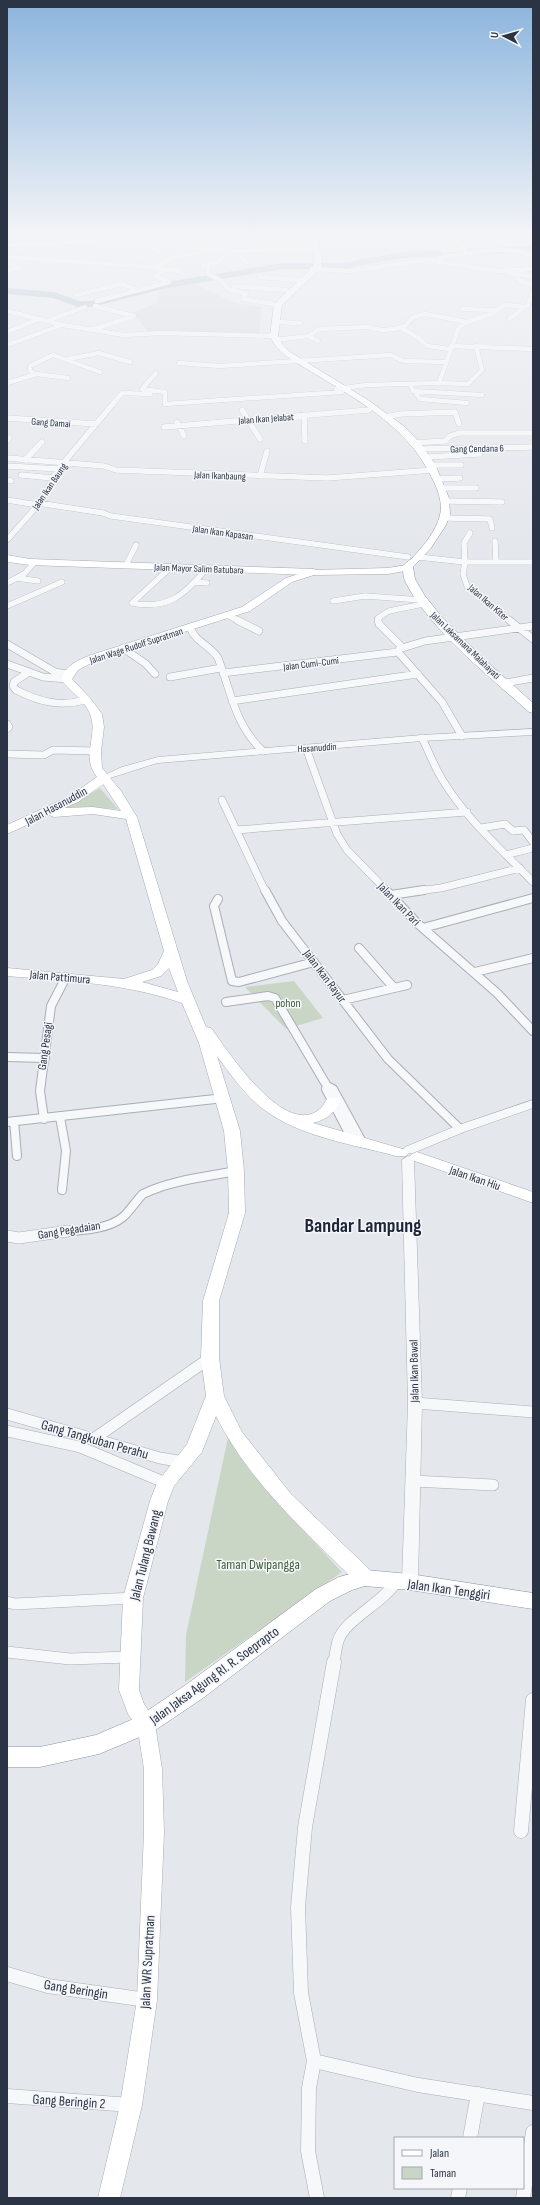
<svg xmlns="http://www.w3.org/2000/svg" width="540" height="2205" viewBox="0 0 540 2205" font-family="'Sofia Sans Condensed',sans-serif">
<rect width="100%" height="100%" fill="#e4e7ec"/>
<path fill="#d2d6de" d="M194,283L234,303L262,307L259,334L149,332L132,313L157,303L160,287Z"/>
<path fill="#c9d6c5" d="M100,788L118,809L88,807L60,811Z
M294,981L323,1018L286,1029L245,987Z
M229,1433L275,1500L342,1572L185,1682L186,1635Z"/>
<g fill="none" stroke-linecap="round" stroke-linejoin="round">
<path fill="#9fb4cc" fill-rule="evenodd" d="M533,246V252L403,258L342,269H282L167,288L92,307H78L53,298L7,294V288L54,292L79,301H92L167,282L282,263H342L403,252Z"/>
<defs>
<path id="minor-far5" d="M70,236L72,243
M144,236L143,243L160,253
M427,236L445,252
M190,247L235,251L311,249
M442,250L465,249L452,236
M238,251L240,256L247,262
M7,257L152,267L179,271
M440,258C468,253 505,244 533,256
M7,264L19,267L7,271
M208,264V274L220,280L228,289L246,294L243,299L273,304
M203,266L219,261L228,251
M157,267L174,257L198,254L206,250
M312,269L349,271L427,260L497,271L533,269
M508,273L533,277
M259,277L300,280
M517,277L520,281L533,285
M234,286L286,290
M76,295L122,284L138,290
M97,301L169,282L156,276L165,269
M462,309L496,310
M7,311L63,325L124,335L161,333L274,336
M509,319L528,305L533,291
M47,321L85,307
M275,322L300,323
M401,328L417,337L427,346L450,349
M92,330L134,316L95,306
M7,332L39,319
M308,336L318,341
M275,340L308,336L320,329L367,327L382,330L395,329L405,326L413,317L425,314L467,322
M7,345L62,325
M451,346L533,349
M68,359L99,353L130,362
M179,363L220,366L391,355L403,361L445,362
M156,373L142,389L165,392V404L342,392
M34,374L30,370V366L53,355L100,372
M7,383L37,374L68,378
M439,383L468,384L482,370L476,346
M411,387L420,399L467,403
M336,389L366,385L439,383L459,327L467,322L491,314L505,305L525,307
M413,391L482,395
M111,406L122,393L150,394"/>
<path id="minor-far4" d="M242,410L260,439
M304,415L305,441
M385,417L401,414L455,412L459,424
M7,418L96,424
M177,422L184,436
M164,427L369,410
M7,440L9,438
M414,443L445,441L450,436L459,433H533
M420,449L533,447
M428,457L480,454
M7,458L104,466L116,470L327,478L434,470
M25,460L42,442
M432,465H461
M7,466L59,469
M21,475L53,478
M260,476L267,451
M438,479L460,478
M7,480L11,481
M441,488H476
M7,500L38,505
M446,501L502,502
M38,503L103,513L111,516L408,557
M445,518L490,519L492,528
M470,533L464,543L465,562L463,574L467,586L510,621
M7,540L38,505L60,467L112,405
M495,541L496,562
M418,557L465,562H533
M126,565L136,545
M171,567L132,603C169,610 184,595 207,568
M17,578L38,581
M9,582L24,574L35,562
M195,582L207,583
M333,601L365,596L421,600
M7,606L62,582
M227,615L239,621
M378,621V618L389,611L423,604"/>
<path id="minor-far3" d="M237,620L259,631
M378,620L379,624L401,646
M509,620L533,639
M190,627C194,641 211,646 218,658C231,691 235,726 263,751
M7,644L55,672L67,674
M123,648L146,664L155,674
M7,664L43,677L66,679
M29,672L14,682L13,686L16,690C40,702 59,707 86,700
M223,673L398,652
M170,677L221,668
M505,683L533,678
M232,701L418,674
M7,724L9,727L7,729
M462,736L442,702L398,652L399,649L425,641L533,626
M422,738C429,752 434,766 442,779C466,819 501,849 533,882
M306,748L337,834L347,850L387,891
M7,754L44,755L53,750L95,751
M222,800L265,891
M481,828L505,824L513,831L524,830L533,842
M236,830L467,812
M506,855L533,848
M417,891L441,888L520,868"/>
<path id="minor-far2" d="M265,890L282,921L388,1059L460,1129
M386,890L417,923L497,993L533,1031
M391,895L424,890
M218,899L214,906L232,981L239,982L314,962
M423,928L533,898
M359,948L394,988
M475,972L533,958
M343,1000L407,985
M226,1002L268,996L275,998L327,1086L326,1089L352,1139
M7,1057L45,1058
M327,1086L333,1089L362,1142
M60,1117L66,1151L62,1190
M44,1119L40,1091L51,1006L66,977
M14,1121L17,1156
M7,1122L224,1098
M61,1232C81,1230 107,1230 123,1217C129,1212 139,1197 143,1194C171,1180 206,1177 236,1171"/>
<path id="minor-far1" d="M7,1236L19,1238L68,1231
M415,1403L533,1412
M7,1414L160,1458L184,1462
M7,1431L80,1447L166,1483
M95,1438L210,1358
M413,1481L493,1485
M7,1602L15,1604L133,1598
M7,1652L70,1659L129,1657
M334,1663C335,1656 336,1648 338,1641C345,1619 382,1604 397,1581"/>
<path id="minor" d="M521,1831L533,1700
M7,1974L48,1986L147,2000
M314,2061L418,2085L533,2103
M7,2096L131,2105
M470,2138L478,2094
M317,2198L308,2151L309,2088L314,2061L301,1993L298,1907L305,1827L334,1662
M458,2198L460,2188
M523,2198L533,2132"/>
<path id="tertiary" d="M533,729V735L422,741L158,763C149,765 104,781 100,780L98,778L122,767L158,757L422,735Z
M533,1100V1108L464,1132L413,1153H405L403,1150L405,1147L456,1126Z
M408,1156L414,1160L422,1403L418,1582L416,1586L410,1588L404,1586L402,1582L408,1403L402,1160Z"/>
<path id="secondary" d="M138,236H161L72,245L7,247V243L72,241Z
M7,555L30,559L314,569L318,572L314,575L30,565L8,562Z
M146,1716L152,1719L155,1724L162,1769L164,1832L157,2000L142,2105L120,2198H98L120,2105L137,2000L144,1832V1769L137,1724L140,1719Z"/>
<path id="primary" d="M407,565L412,568L410,570L388,574L314,575L292,582L250,611L99,659L78,670L72,679L90,698L102,714L104,727L101,751L102,768L121,791L137,817L187,981L206,1027L211,1028C228,1051 286,1141 321,1108C324,1105 325,1101 328,1098H338L340,1101C334,1114 327,1119 313,1123L406,1150L409,1153L406,1156H396C352,1144 300,1137 263,1109C245,1095 231,1075 217,1056L240,1131L244,1171L245,1213L219,1301V1358L224,1396L242,1432L291,1494L372,1572L375,1578L372,1584L365,1586L358,1584C306,1532 249,1482 216,1416L202,1452L174,1486L168,1501L143,1598L139,1690L144,1704L157,1724L153,1730L146,1733L139,1730L128,1714L119,1690L123,1598L150,1501L157,1483L187,1444L206,1396L201,1358L203,1301L229,1213L228,1171L224,1131L199,1043L182,1003C125,983 67,981 7,976V968L124,979L152,970L158,964L164,951L126,819L93,814L54,817L49,815L7,834V825L70,796L97,777C80,756 99,736 90,714C85,700 69,691 61,679C66,665 78,660 91,655L242,607L286,578L311,570L388,568ZM103,784L121,811L93,807L64,808L78,802ZM169,968L178,992L142,982L161,976Z
M417,1152L533,1192V1203L412,1160L409,1157L412,1154Z"/>
<path id="trunk" d="M310,236H316L322,256L321,268L282,305L278,336L282,344L290,352L368,400L405,427L421,444L435,464L449,498L450,514L446,525L431,548L413,567L415,579L425,596L441,616L485,660L533,703V713L529,712C490,677 428,628 405,581C403,577 403,571 403,566C406,562 411,560 414,556C424,546 437,529 440,515C443,504 438,490 433,480C406,420 342,392 289,358C281,352 274,346 270,336L274,304L313,267L314,256Z
M365,1570L410,1574L533,1593V1609L410,1590L365,1586L352,1590L330,1601L203,1698L154,1731L99,1754L40,1767H7V1747H40L96,1735L138,1717L187,1684L316,1589L339,1577Z"/>
</defs>
<use href="#minor-far5" stroke="#a9aeb7" stroke-width="5"/>
<use href="#minor-far4" stroke="#a9aeb7" stroke-width="6"/>
<use href="#minor-far3" stroke="#a9aeb7" stroke-width="8"/>
<use href="#minor-far2" stroke="#a9aeb7" stroke-width="10"/>
<use href="#minor-far1" stroke="#a9aeb7" stroke-width="12"/>
<use href="#minor" stroke="#a9aeb7" stroke-width="15"/>
<use href="#tertiary" stroke="#a9aeb7" stroke-width="1"/>
<use href="#secondary" stroke="#a9aeb7" stroke-width="1"/>
<use href="#primary" stroke="#a3abb8" stroke-width="1"/>
<use href="#trunk" stroke="#8b94a3" stroke-width="1"/>
<use href="#minor-far5" stroke="#f7f8fa" stroke-width="4.5"/>
<use href="#minor-far4" stroke="#f7f8fa" stroke-width="5.5"/>
<use href="#minor-far3" stroke="#f7f8fa" stroke-width="7"/>
<use href="#minor-far2" stroke="#f7f8fa" stroke-width="8"/>
<use href="#minor-far1" stroke="#f7f8fa" stroke-width="11"/>
<use href="#minor" stroke="#f7f8fa" stroke-width="14"/>
<use href="#tertiary" fill="#f7f8fa" fill-rule="evenodd"/>
<use href="#secondary" fill="#fff" fill-rule="evenodd"/>
<use href="#primary" fill="#fff" fill-rule="evenodd"/>
<use href="#trunk" fill="#fff" fill-rule="evenodd"/>
</g>
<linearGradient id="sky" x2="0" y2="1"><stop stop-color="#8bb4dd"/><stop offset="0.43" stop-color="#f3f4f6"/><stop offset="1" stop-color="#f3f4f6" stop-opacity="0"/></linearGradient>
<rect width="540" height="545" fill="url(#sky)"/>
<g text-anchor="middle" stroke-width="3" stroke-linejoin="round" paint-order="stroke">
<g font-size="10" fill="#2b3445" stroke="#f4f6f9">
<text transform="translate(266 418) rotate(-4)" y="4">Jalan Ikan Jelabat</text>
<text transform="translate(51 422) rotate(4)" y="4">Gang Damai</text>
<text transform="translate(477 448) rotate(-1)" y="4">Gang Cendana 6</text>
<text transform="translate(220 475) rotate(2)" y="4">Jalan Ikanbaung</text>
<text transform="translate(49 486) rotate(-56)" y="4">Jalan Ikan Baung</text>
<text transform="translate(223 532) rotate(8)" y="4">Jalan Ikan Kapasan</text>
<text transform="translate(199 568) rotate(2)" y="4">Jalan Mayor Salim Batubara</text>
<text transform="translate(489 602) rotate(41)" y="4">Jalan Ikan Kiter</text>
<text transform="translate(136 645) rotate(-18)" y="4">Jalan Wage Rudolf Supratman</text>
<text transform="translate(466 645) rotate(44)" y="4">Jalan Laksamana Malahayati</text>
<text transform="translate(311 663) rotate(-7)" y="4">Jalan Cumi-Cumi</text>
<text transform="translate(317 747) rotate(-4)" y="4">Hasanuddin</text>
</g>
<g font-size="12" fill="#2b3445" stroke="#f4f6f9">
<text transform="translate(56 806) rotate(-28)" y="4">Jalan Hasanuddin</text>
<text transform="translate(399 904) rotate(46)" y="4">Jalan Ikan Pari</text>
<text transform="translate(325 976) rotate(53)" y="4">Jalan Ikan Rayur</text>
<text transform="translate(60 977) rotate(5)" y="4">Jalan Pattimura</text>
<text transform="translate(45 1046) rotate(-82)" y="4">Gang Pesagi</text>
<text transform="translate(475 1178) rotate(19)" y="4">Jalan Ikan Hiu</text>
<text transform="translate(69 1230) rotate(-9)" y="4">Gang Pegadaian</text>
<text transform="translate(414 1371) rotate(-91)" y="4">Jalan Ikan Bawal</text>
</g>
<g font-size="12" fill="#3f6138" stroke="#f4f6f9">
<text x="288" y="1007">pohon</text>
</g>
<g font-size="14" fill="#2b3445" stroke="#f4f6f9">
<text transform="translate(95 1439) rotate(16)" y="5">Gang Tangkuban Perahu</text>
<text transform="translate(145 1555) rotate(-76)" y="5">Jalan Tulang Bawang</text>
<text transform="translate(449 1589) rotate(8)" y="5">Jalan Ikan Tenggiri</text>
<text transform="translate(214 1675) rotate(-36)" y="5">Jalan Jaksa Agung RI. R. Soeprapto</text>
<text transform="translate(147 1962) rotate(-87)" y="5">Jalan WR Supratman</text>
<text transform="translate(76 1989) rotate(9)" y="5">Gang Beringin</text>
<text transform="translate(69 2101) rotate(4)" y="5">Gang Beringin 2</text>
</g>
<g font-size="14" fill="#3f6138" stroke="#f4f6f9">
<text x="258" y="1569">Taman Dwipangga</text>
</g>
<g font-size="20" font-weight="bold" fill="#1d2536" stroke="#f4f6f9">
<text x="363" y="1232">Bandar Lampung</text>
</g>
</g>
<rect width="540" height="2205" fill="none" stroke="#2b3445" stroke-width="16"/>
<rect x="394" y="2137" width="130" height="52" fill="#f4f6f9" stroke="#a4a8b1"/>
<rect x="402" y="2150" width="20" height="6" fill="#ffffff" stroke="#a4a8b1"/>
<text x="430" y="2157" font-size="12" fill="#2b3445">Jalan</text>
<rect x="402" y="2167" width="20" height="12" fill="#c9d6c5" stroke="#a4a8b1"/>
<text x="430" y="2177" font-size="12" fill="#2b3445">Taman</text>
<g transform="translate(504 36) rotate(276)" stroke="#f4f6f9" stroke-width="3" paint-order="stroke">
<path d="M0-3L7 15L0 10L-7 15Z" fill="#2b3445"/>
<text y="-6" font-size="11" font-weight="bold" text-anchor="middle" fill="#2b3445">U</text>
</g>
</svg>
